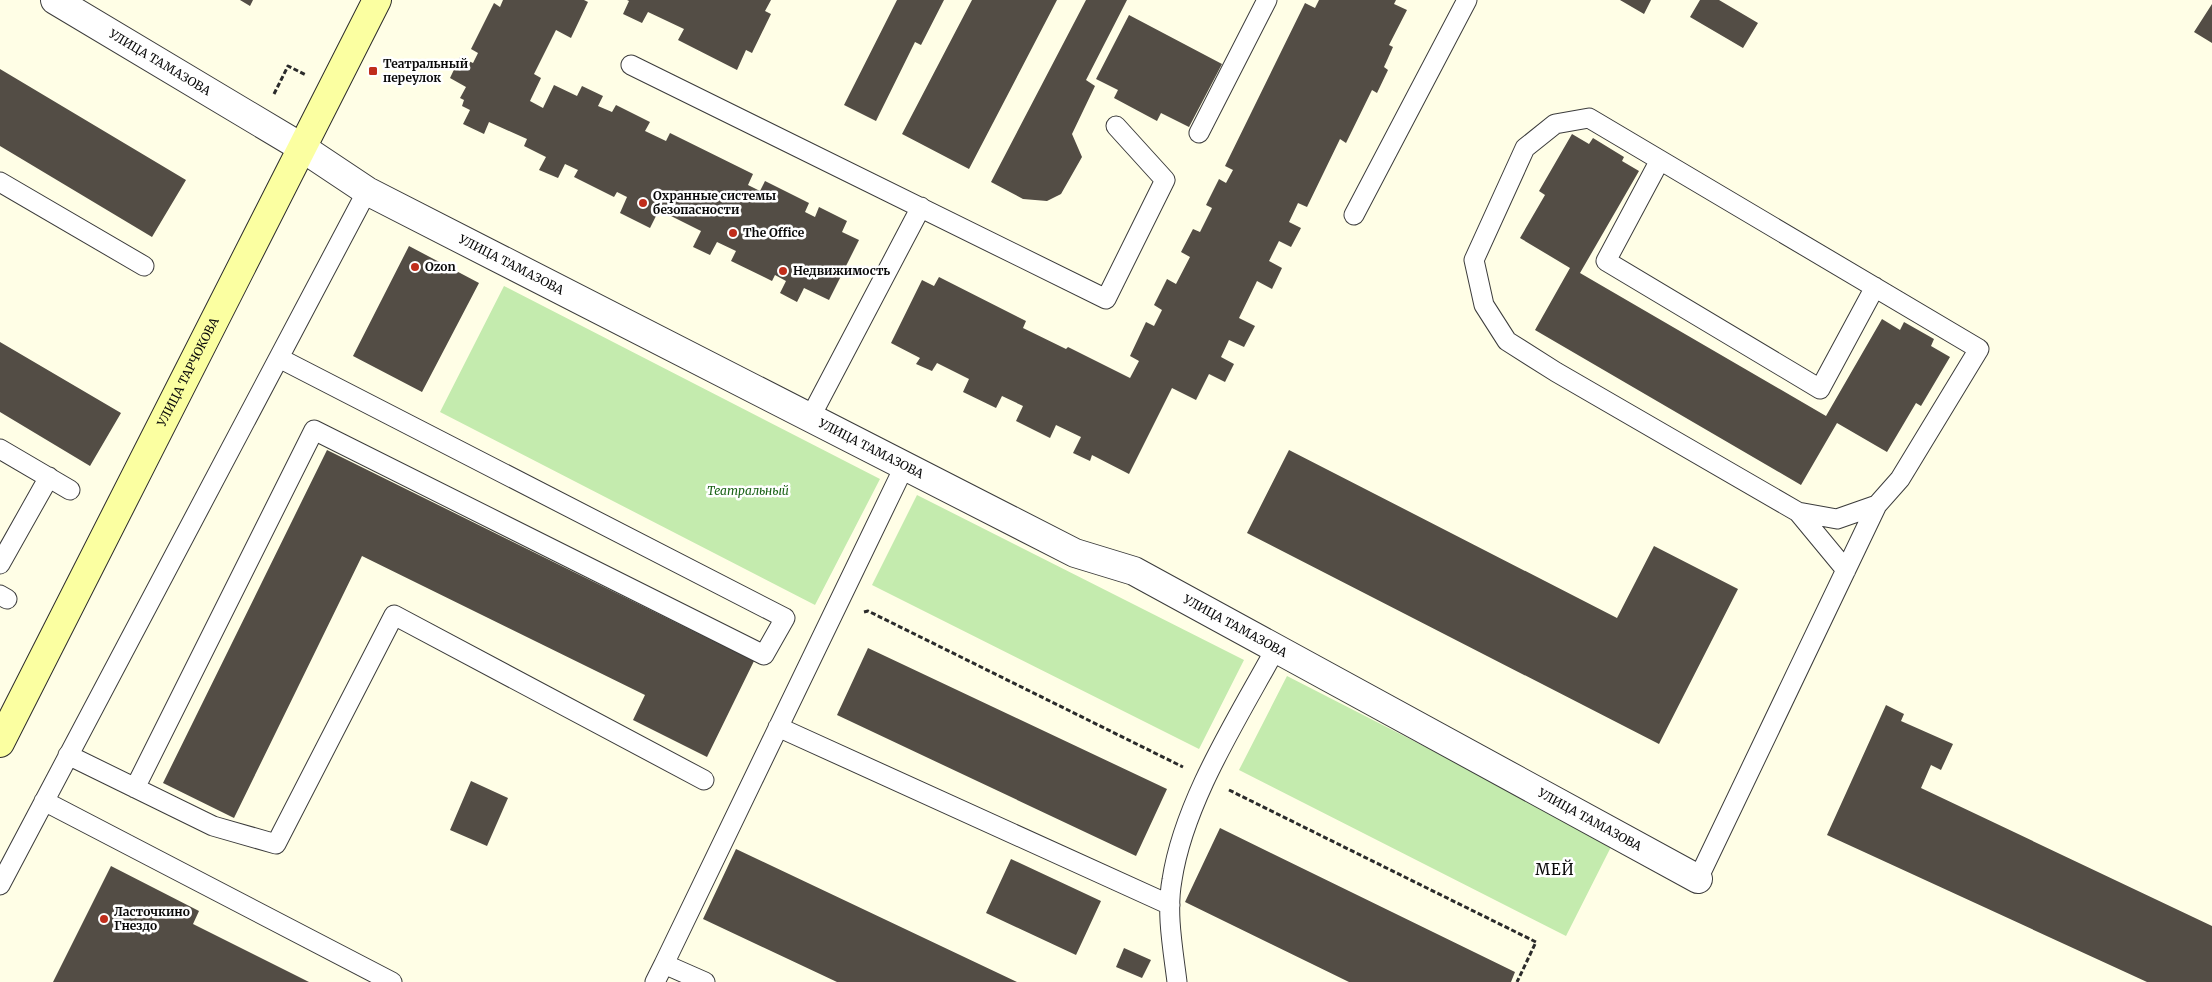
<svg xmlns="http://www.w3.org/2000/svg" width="2212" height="982" viewBox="0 0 2212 982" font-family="Merriweather,serif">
<rect width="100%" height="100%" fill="#fffee6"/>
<path fill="#c4ebae" d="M504,286L880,479L815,605L440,412Z
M917,495L1244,660L1199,749L872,585Z
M1287,676L1613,843L1566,936L1239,770Z"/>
<path fill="#534d45" d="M240,0H253L250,6Z
M503,0H584L588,2L571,38L556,30L534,74L541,78L530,101L543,108L554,85L577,96L582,86L603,96L598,106L612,112L616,105L650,122L645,131L666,141L670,133L753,174L748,185L760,191L765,181L809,203L805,212L815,217L819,207L847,221L842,232L859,240L829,300L804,288L797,302L780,293L786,281L775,275L772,281L731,261L736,251L717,242L710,255L693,247L701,231L659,210L650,228L620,213L627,197L617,192L614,197L574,177L578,170L565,164L558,178L539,170L546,157L524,146L527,139L489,122L484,134L463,124L470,110L462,106L464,100L460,98L466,87L450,78L460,57L473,63L478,53L471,49L494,3L500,7Z
M627,0H771L765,11L771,14L752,53L746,50L737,70L678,40L684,29L648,12L642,23L623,14L629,1Z
M897,0H944L921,45L915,42L876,121L844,105Z
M972,0H1057L969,169L902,134Z
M1086,0H1127L1086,80L1095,86L1072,134L1082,157L1061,194L1047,201L1023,199L991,182Z
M1319,0H1396L1394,4L1407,10L1389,45L1393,47L1384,67L1388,70L1377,93L1372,90L1346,143L1340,139L1307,207L1298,203L1289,222L1301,228L1291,247L1279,241L1269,261L1282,268L1272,289L1257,281L1239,318L1255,326L1244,347L1229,340L1221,357L1234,364L1225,382L1209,374L1196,400L1172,388L1129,474L1092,455L1090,461L1073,453L1081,437L1056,425L1050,438L1016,421L1023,406L1002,396L996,408L963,392L969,379L937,363L932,371L916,364L920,358L891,343L922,280L934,286L939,277L1026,321L1023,328L1066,349L1068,347L1130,378L1139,361L1130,356L1146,322L1154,326L1162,310L1154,305L1167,279L1176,284L1190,257L1181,252L1193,229L1200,232L1212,208L1206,205L1219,179L1226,183L1233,170L1225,166L1305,3L1315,8Z
M1620,0H1651L1644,14Z
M1700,0H1719L1758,23L1743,48L1690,17Z
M2212,4V43L2194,32Z
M1129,15L1222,64L1189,127L1161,113L1157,121L1114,98L1118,90L1096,79Z
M0,69L186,180L152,237L0,146Z
M1572,134L1589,144L1593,138L1624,157L1622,161L1639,171L1580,273L1826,416L1882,319L1900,330L1904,322L1934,339L1931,346L1950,357L1921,406L1916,403L1887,452L1837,423L1801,485L1535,330L1570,268L1520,238L1545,195L1539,191Z
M409,246L479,283L422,392L353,356Z
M0,342L121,413L90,466L0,412Z
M327,450L754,661L707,757L633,720L645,695L362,556L234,818L163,783Z
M1289,450L1617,618L1654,546L1738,589L1659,744L1247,533Z
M868,648L1167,789L1136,856L837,715Z
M1886,705L1904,714L1901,721L1953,744L1941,770L1931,765L1921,788L2212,926V982H2147L1827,835Z
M471,781L508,798L487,846L450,830Z
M1220,828L1515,972L1511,982H1349L1185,902Z
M736,849L1017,982H837L703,919Z
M1011,859L1101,901L1076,955L986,913Z
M111,866L199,911L193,924L309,982H53Z
M1124,948L1151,960L1142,978L1116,967Z"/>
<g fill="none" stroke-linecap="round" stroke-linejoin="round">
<defs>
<path id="lane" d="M631,65L1106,299L1165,180L1116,126
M1199,133L1267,0
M1660,160L1606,261L1820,389L1875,287
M0,182L144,266
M1354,215L1467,0
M811,416L921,207
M0,449L70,490
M1798,512L1846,570
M0,564L49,477
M0,595L7,599
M778,727L1170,905
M68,755L213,826L276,844L394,615L704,780
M135,788L314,430L764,655L785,618L279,358
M44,801L392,982
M1698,879L1877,505L1900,479L1979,349L1589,118L1555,124L1525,148L1474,260L1484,305L1507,341L1556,372L1798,512L1837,519L1877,505
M0,885L367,191
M664,964L905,465
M655,982L664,964L705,982
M1177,982C1173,949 1166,913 1172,880C1184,801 1238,718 1276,648"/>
<g id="street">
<path id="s1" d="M55,0L301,147L367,191L1075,553L1134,571L1698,879"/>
</g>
<g id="secondary">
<path id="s2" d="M0,743L377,0"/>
</g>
</defs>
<use href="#lane" stroke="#3c3c3c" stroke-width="21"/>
<use href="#street" stroke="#3c3c3c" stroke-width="30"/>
<use href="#secondary" stroke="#2b2b2b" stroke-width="30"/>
<path stroke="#2b2b2b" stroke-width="3" stroke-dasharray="5 2.5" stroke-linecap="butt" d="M274,94L288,66L306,75
M864,612L868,611L1183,767
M1229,790L1536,942L1517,982"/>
<use href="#lane" stroke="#fff" stroke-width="19"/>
<use href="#street" stroke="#fff" stroke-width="28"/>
<use href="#secondary" stroke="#fbffa1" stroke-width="28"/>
</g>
<g fill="#c02d1b" stroke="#fff" stroke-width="2">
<rect x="368" y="66" width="10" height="10" rx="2.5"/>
<circle cx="643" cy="203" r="5"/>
<circle cx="733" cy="233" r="5"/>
<circle cx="415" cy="267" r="5"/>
<circle cx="783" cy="271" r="5"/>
<circle cx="104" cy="919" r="5"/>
</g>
<g text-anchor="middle" stroke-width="5" stroke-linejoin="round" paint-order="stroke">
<g font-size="12" fill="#090909" stroke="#fff">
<text dy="4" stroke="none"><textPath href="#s1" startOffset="122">УЛИЦА ТАМАЗОВА</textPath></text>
<text dy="4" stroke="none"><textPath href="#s1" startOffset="528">УЛИЦА ТАМАЗОВА</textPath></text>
<text dy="4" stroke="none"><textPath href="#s2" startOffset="416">УЛИЦА ТАРЧОКОВА</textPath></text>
<text dy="4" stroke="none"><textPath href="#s1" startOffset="932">УЛИЦА ТАМАЗОВА</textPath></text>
<text dy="4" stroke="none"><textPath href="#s1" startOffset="1338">УЛИЦА ТАМАЗОВА</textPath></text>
<text dy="4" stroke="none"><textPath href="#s1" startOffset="1742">УЛИЦА ТАМАЗОВА</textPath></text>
</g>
<g font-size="12" font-weight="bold" fill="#090909" stroke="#fff" text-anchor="start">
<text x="383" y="68">Театральный<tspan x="383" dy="14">переулок</tspan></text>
<text x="653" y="200">Охранные системы<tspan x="653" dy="14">безопасности</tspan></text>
<text x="743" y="237">The Office</text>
<text x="425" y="271">Ozon</text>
<text x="793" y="275">Недвижимость</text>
<text x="114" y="916">Ласточкино<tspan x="114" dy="14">Гнездо</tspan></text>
</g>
<g font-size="12" font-style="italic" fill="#1b6317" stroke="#fff">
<text x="748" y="495">Театральный</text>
</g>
<g font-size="15" letter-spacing="1" fill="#090909" stroke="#fff">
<text x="1555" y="875">МЕЙ</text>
</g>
</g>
</svg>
